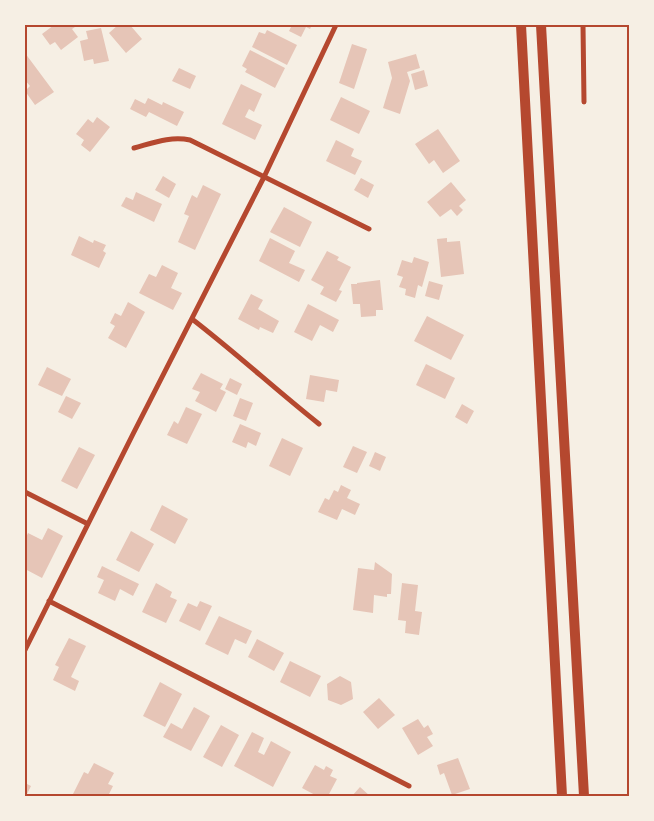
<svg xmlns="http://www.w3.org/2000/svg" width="654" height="821" viewBox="0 0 654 821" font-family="'Golos Text',sans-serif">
<rect width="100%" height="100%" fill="#f6efe4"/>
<path fill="#e6c5b7" d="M54,25H78L72,29L78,37L61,50L55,42L50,45L42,34Z
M118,25H130L142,39L126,53L109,33Z
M292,25H312L310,29L306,27L301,37L289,31Z
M101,28L109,61L94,64L93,59L84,61L80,41L88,39L86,31Z
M267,30L297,45L287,65L252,47L259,32L265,34Z
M352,44L367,49L354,89L339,83Z
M250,50L285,68L275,88L245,72L247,69L242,66Z
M25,53L54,92L35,105L25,91L30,86L25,80Z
M416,54L420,68L407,72L410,81L400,114L383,108L392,78L388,62Z
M179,68L196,76L190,89L172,81Z
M424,70L428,86L415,90L411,74Z
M241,84L262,94L254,112L249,109L245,117L262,125L255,140L222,124Z
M341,97L370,111L359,134L330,120Z
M148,98L162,105L163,102L184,112L177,126L149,112L146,117L130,109L135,99L145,104Z
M97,117L110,127L90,152L81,145L84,140L76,134L88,119L93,123Z
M438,129L460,161L443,173L434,160L429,164L415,144Z
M336,140L354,149L351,156L362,161L355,175L326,161Z
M163,176L176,184L169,198L155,190Z
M361,178L374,185L368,198L354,190Z
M451,182L466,200L459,206L463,210L457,216L451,209L440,217L427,202Z
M203,185L221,194L195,250L178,242L189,216L184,214L192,195L197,198Z
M136,192L162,204L154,222L121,206L126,197L133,200Z
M284,207L312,222L300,247L270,232Z
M79,236L93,243L94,240L106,245L103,251L106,253L99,268L71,255Z
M270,238L295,251L289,263L305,270L299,282L259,261Z
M447,238V242L460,241L464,274L441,277L437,239Z
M327,251L339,257L337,260L351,267L339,290L342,291L336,302L320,294L324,287L311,280Z
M414,257L429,262L422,287L418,285L415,298L405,295L406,289L399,287L403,277L397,275L402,260L412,263Z
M162,265L178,273L171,288L182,293L173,310L139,293L149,274L156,277Z
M380,280L383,310H376V316L361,317L360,304H353L351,284H357V283Z
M429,281L443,285L439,300L425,296Z
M251,294L263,300L258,309L279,321L273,333L260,327L259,330L238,319Z
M128,302L145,312L126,348L108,338L115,326L110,323L115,313L121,316Z
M308,304L339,320L333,332L320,325L312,341L294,332Z
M427,316L464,335L451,360L414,341Z
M426,364L455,378L445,399L416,385Z
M47,367L71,379L62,396L38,385Z
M201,373L223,384L220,389L226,392L216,412L195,401L200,392L192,389Z
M310,375L339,380L337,392L326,390L324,402L306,399Z
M230,378L242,384L237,395L225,389Z
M66,396L81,403L72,419L58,412Z
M240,398L253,403L246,421L233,416Z
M462,404L474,411L467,424L455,417Z
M186,407L202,414L187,444L167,435L174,421L178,424Z
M240,424L261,433L256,446L248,442L246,448L232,442Z
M282,438L303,448L290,476L269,466Z
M353,446L367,452L357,473L343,467Z
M79,447L95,455L77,489L61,481Z
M375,452L386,457L380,471L369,466Z
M341,485L351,490L347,498L360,504L355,515L342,509L337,520L318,512L325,498L329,500L334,490L338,492Z
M162,505L188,519L175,544L150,530Z
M48,528L63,536L42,578L25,569V540L28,533L42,540Z
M131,531L154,544L139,572L116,560Z
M375,562L392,574L391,594H387V597L374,595L373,613L353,610L358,568L374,570Z
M102,566L139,584L133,596L120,589L115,601L98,593L104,580L97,577Z
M156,583L172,592L170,597L177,600L166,623L142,612Z
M402,583L418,585L415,611L422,612L419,635L405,633L406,621L398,620Z
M200,601L212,606L200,631L179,621L188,603L197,607Z
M219,616L252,631L246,644L235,639L228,655L205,644Z
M69,638L86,646L71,677L79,681L75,691L53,680L59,667L55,665Z
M257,639L284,653L274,671L248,657Z
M290,661L321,676L310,697L280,682Z
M340,676L351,682L353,699L341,705L328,700L327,684Z
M160,682L182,694L165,727L143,716Z
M379,698L395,715L378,729L363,712Z
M194,707L210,716L191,751L163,737L171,723L182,729Z
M418,719L424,728L428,725L433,734L427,737L433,746L418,755L402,728Z
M221,725L239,735L222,767L203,757Z
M252,732L264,738L258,752L264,755L271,741L291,752L273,787L234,766Z
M458,758L470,789L452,795L444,773L440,775L437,765Z
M94,763L114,773L108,784L113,786L108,796H72L84,772L88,774Z
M315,765L324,770L326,766L333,770L330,776L337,779L328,796H317L302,788Z
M25,783L31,786L26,796H25Z
M360,787L370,796H352Z"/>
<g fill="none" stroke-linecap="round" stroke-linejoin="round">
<path stroke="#b5482f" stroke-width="5" d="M583,25L584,102
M134,148C153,143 170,136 190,140L369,229
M192,319C235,352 276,390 319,424
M25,492L88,524
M49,601L409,786
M25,650L133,434L264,177L336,25"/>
<path stroke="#b5482f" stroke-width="10" d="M521,25L562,796
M541,25L584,796"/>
</g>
<rect width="654" height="821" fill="none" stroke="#f6efe4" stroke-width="52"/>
<rect x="26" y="26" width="602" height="769" fill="none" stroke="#b5482f" stroke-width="2"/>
</svg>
